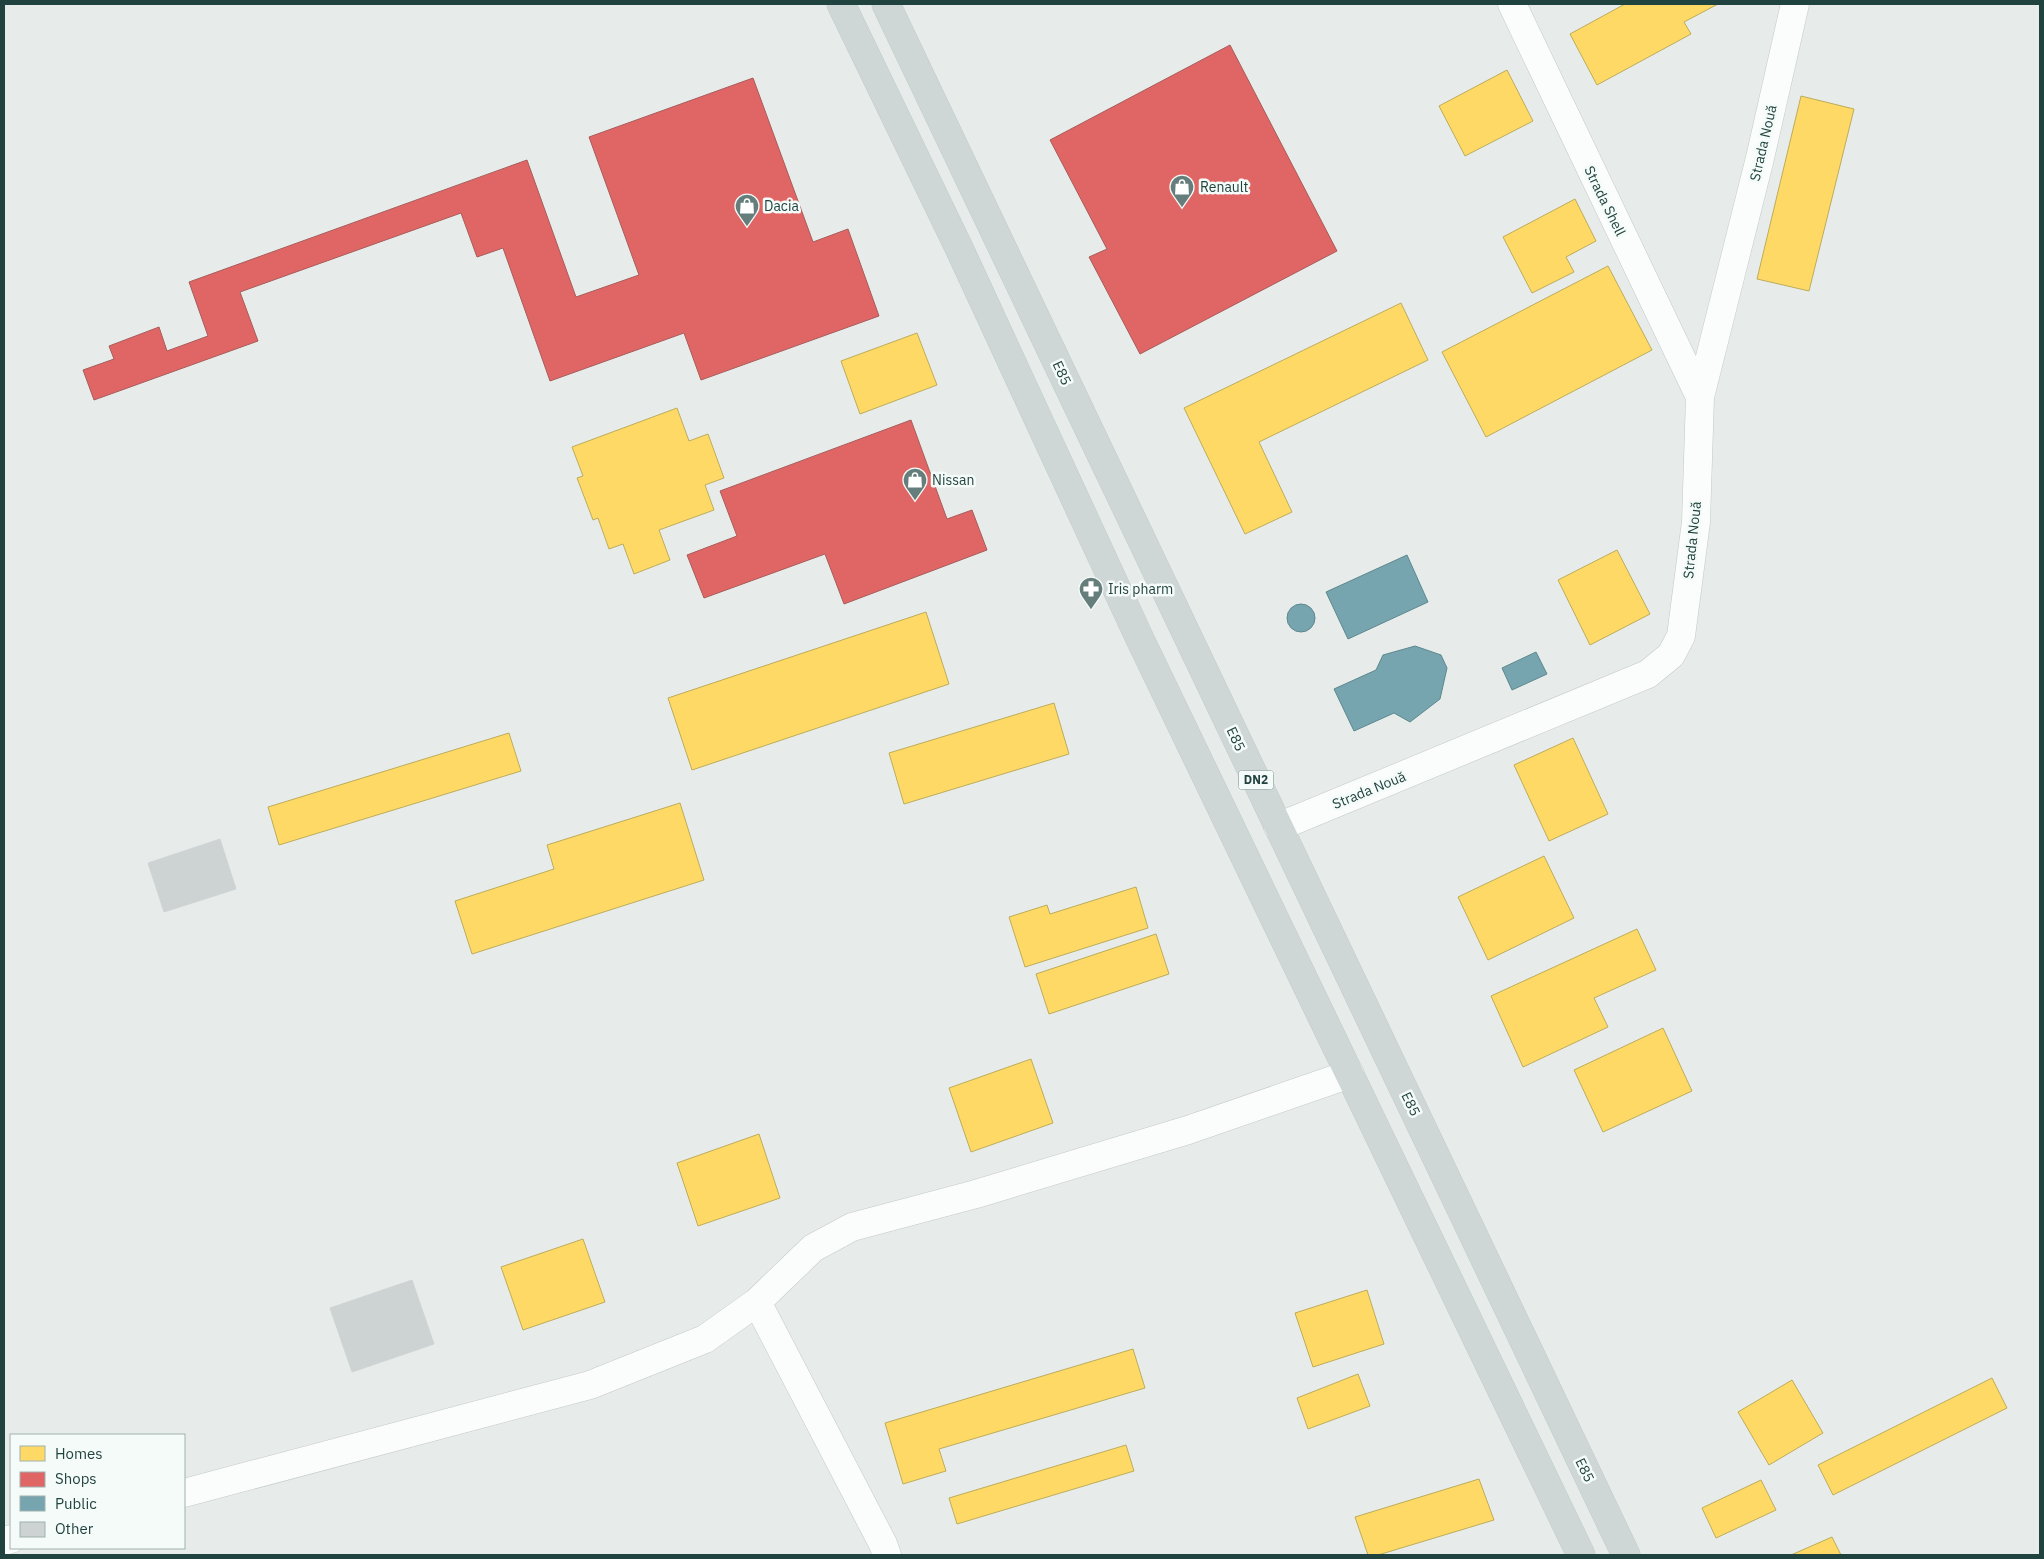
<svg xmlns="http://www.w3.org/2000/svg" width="2044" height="1559" viewBox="0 0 2044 1559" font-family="'IBM Plex Sans',sans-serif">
<rect width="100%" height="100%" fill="#e7eceb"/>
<path fill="#ffd966" stroke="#bcac5a" d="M1625,4H1718L1684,22L1691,34L1597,85L1570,34Z
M1507,70L1533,121L1465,156L1439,106Z
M1801,96L1854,109L1809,291L1757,279Z
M1575,199L1596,241L1566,257L1574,272L1532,293L1503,237Z
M1608,266L1652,350L1486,437L1442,352Z
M1401,303L1428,360L1259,442L1292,512L1245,534L1184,408Z
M917,333L937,385L860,414L841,361Z
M677,408L689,441L708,434L724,478L705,485L714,510L659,530L670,560L634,574L623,544L609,549L598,518L593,520L577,478L583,476L572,447Z
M1617,550L1650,614L1590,645L1558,580Z
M926,612L949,684L692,770L668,698Z
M1054,703L1069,754L904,804L889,753Z
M509,733L521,771L279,845L268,807Z
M1573,738L1608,814L1549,841L1514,765Z
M680,803L704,880L472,954L455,901L554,869L547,845Z
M1544,856L1574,918L1488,960L1458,897Z
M1136,887L1148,928L1025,967L1009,917L1047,905L1050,914Z
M1637,929L1656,970L1594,998L1608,1027L1523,1067L1491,996Z
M1156,934L1169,974L1049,1014L1036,974Z
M1663,1028L1692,1091L1603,1132L1574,1070Z
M1031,1059L1053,1123L971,1152L949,1088Z
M759,1134L780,1198L698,1226L677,1163Z
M583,1239L605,1302L523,1330L501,1267Z
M1367,1290L1384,1344L1313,1367L1295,1313Z
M1133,1349L1145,1388L939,1449L946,1471L903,1484L885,1423Z
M1358,1374L1370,1406L1308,1429L1297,1398Z
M1992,1378L2007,1408L1833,1495L1818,1465Z
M1792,1380L1823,1433L1769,1465L1738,1412Z
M1126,1445L1134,1471L957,1524L949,1498Z
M1479,1479L1494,1520L1378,1555H1368L1355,1517Z
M1761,1480L1776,1510L1716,1538L1702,1508Z
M1832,1537L1841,1555H1791Z"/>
<path fill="#e06666" stroke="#a75c5a" d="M1230,45L1337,251L1140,354L1089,257L1107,249L1050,140Z
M753,78L813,242L848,229L879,316L701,380L684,333L550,381L503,248L477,257L461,213L240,292L258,341L94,400L83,370L114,359L109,346L159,327L167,351L208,336L189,282L527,160L576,297L639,275L589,137Z
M911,420L947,519L972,510L987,550L844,604L825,554L704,598L687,555L737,536L720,491Z"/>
<path fill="#76a5af" stroke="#5c888d" d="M1407,555L1428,602L1348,639L1326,592Z
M1287 618a14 14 0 1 1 28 0a14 14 0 1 1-28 0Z
M1415,646L1441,655L1447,668L1440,699L1410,722L1394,713L1354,731L1334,689L1376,670L1383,655Z
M1536,652L1547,674L1512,690L1502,668Z"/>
<path fill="#cdd3d2" stroke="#cfd5d4" d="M220,839L236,889L164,912L148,863Z
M412,1280L434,1344L352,1372L330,1308Z"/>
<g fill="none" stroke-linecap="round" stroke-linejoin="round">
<defs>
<path id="minor" d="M1512,4L1700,397
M1278,827L1648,674L1671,655L1681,636L1696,522L1700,397L1760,158L1795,4
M757,1302L883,1544L887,1555
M184,1493L590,1385L705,1339L757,1302L813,1248L852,1227L976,1194L1188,1130L1350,1074
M4,1541L11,1539"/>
<path id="major" d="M841,4L959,248L1139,637L1581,1555
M886,4L1626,1555"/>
</defs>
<use href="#minor" stroke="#c4c9c8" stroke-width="29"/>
<use href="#major" stroke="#c1cbca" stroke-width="29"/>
<use href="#minor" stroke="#fbfcfc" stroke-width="28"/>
<use href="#major" stroke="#ced7d6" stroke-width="28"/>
</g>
<defs>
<symbol id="shop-pin" viewBox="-11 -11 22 30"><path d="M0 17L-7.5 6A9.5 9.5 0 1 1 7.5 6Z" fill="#667e7b" stroke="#f5fbf9"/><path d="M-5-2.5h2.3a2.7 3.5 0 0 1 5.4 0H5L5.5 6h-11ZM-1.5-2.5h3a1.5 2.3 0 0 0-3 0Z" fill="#fff"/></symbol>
<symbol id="pharmacy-pin" viewBox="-11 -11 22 30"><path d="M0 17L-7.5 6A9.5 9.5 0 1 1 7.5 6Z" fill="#667e7b" stroke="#f5fbf9"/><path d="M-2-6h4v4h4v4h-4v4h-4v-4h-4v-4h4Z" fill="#fff"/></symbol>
</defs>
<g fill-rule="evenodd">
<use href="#shop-pin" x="1168" y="173" width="28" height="38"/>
<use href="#shop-pin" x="733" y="192" width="28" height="38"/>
<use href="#shop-pin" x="901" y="466" width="28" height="38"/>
<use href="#pharmacy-pin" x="1077" y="575" width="28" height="38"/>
</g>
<g text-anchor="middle" stroke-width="5" stroke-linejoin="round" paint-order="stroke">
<rect fill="#f5fbf9" stroke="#617a77" stroke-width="1" x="1238.5" y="770.5" width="35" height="19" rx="4"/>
<g font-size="12" font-weight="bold" fill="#21433f">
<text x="1256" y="784">DN2</text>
</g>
<g font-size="14" fill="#21433f" stroke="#f5fbf9">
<text transform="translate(1763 143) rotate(-77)" y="5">Strada Nouă</text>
<text transform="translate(1605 201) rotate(64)" y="5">Strada Shell</text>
<text transform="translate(1062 373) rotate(65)" y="5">E85</text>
<text transform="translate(1692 540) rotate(-84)" y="5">Strada Nouă</text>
<text transform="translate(1236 739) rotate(65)" y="5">E85</text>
<text transform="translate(1369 790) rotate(-22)" y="5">Strada Nouă</text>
<text transform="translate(1411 1104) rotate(64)" y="5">E85</text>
<text transform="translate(1585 1470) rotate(64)" y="5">E85</text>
</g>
<g font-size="14" fill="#21433f" stroke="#f5fbf9" text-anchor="start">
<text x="1200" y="192">Renault</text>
<text x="764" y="211">Dacia</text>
<text x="932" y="485">Nissan</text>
<text x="1108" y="594">Iris pharm</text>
</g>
</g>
<rect width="2044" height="1559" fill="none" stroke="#21433f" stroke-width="10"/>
<rect x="10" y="1434" width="175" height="115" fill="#f5fbf9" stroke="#a0b1af"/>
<rect x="20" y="1446" width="25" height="15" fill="#ffd966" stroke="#a0b1af"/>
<text x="55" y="1459" font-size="15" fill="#21433f">Homes</text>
<rect x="20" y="1472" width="25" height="15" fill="#e06666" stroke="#a0b1af"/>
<text x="55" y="1484" font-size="15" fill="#21433f">Shops</text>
<rect x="20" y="1496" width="25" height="15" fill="#76a5af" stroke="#a0b1af"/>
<text x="55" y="1509" font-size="15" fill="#21433f">Public</text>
<rect x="20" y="1522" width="25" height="15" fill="#cdd3d2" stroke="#a0b1af"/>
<text x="55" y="1534" font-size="15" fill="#21433f">Other</text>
</svg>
